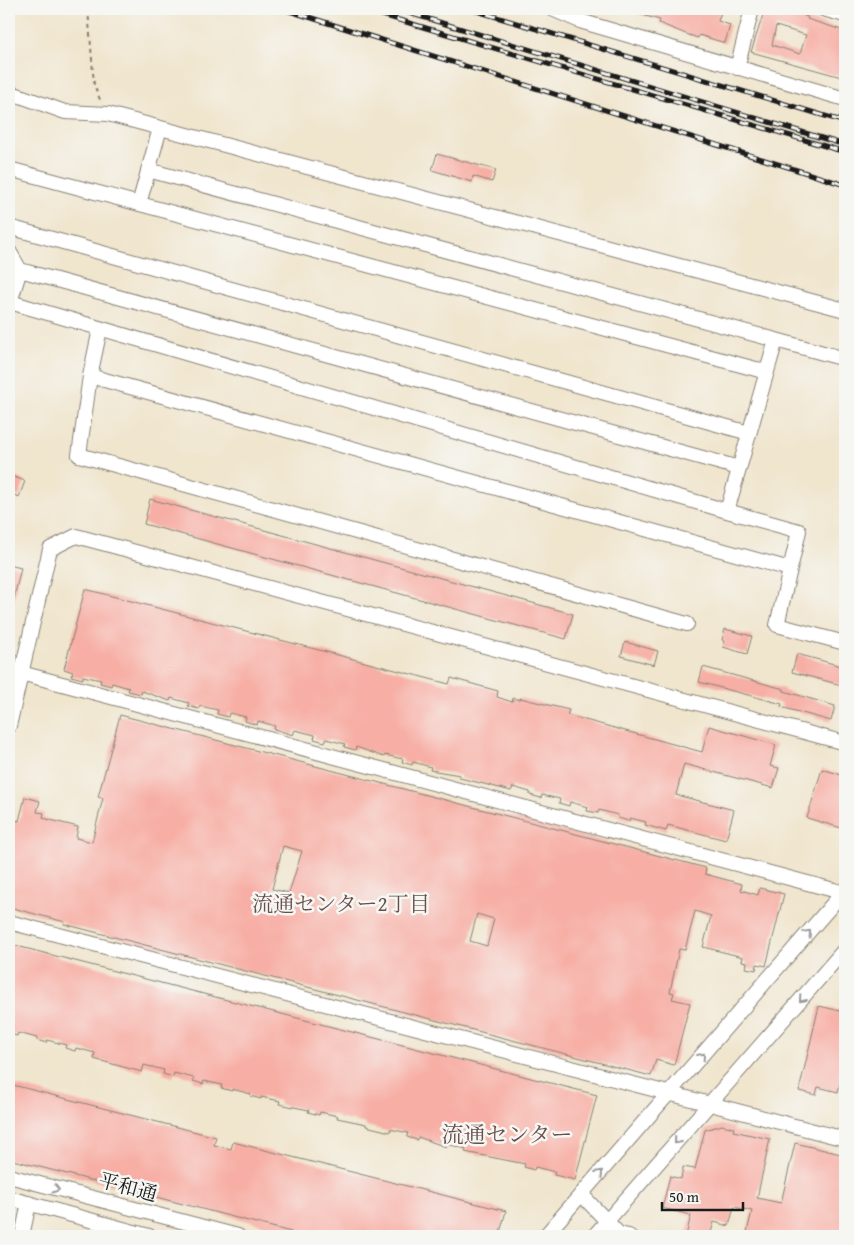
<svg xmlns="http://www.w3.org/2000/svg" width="854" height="1245" viewBox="0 0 854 1245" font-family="'Gentium Book Plus','Noto Serif JP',serif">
<rect width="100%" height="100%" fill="#f6f6f2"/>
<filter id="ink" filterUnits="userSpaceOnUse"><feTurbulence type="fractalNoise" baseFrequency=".02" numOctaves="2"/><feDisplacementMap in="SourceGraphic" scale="10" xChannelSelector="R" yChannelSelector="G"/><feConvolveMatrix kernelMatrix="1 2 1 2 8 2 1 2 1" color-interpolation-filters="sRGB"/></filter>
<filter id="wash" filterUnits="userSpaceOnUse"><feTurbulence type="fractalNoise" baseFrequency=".0096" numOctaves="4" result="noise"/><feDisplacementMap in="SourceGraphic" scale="20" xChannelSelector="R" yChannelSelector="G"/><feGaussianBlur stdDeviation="1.12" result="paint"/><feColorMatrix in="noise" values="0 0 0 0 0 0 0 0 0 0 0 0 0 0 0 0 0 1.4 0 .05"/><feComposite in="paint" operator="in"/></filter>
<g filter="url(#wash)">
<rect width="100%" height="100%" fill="#f0e5cd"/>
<g id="blocks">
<path fill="#f7aea4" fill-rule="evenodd" d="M628,9H722L718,21L730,25L725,43L699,35L698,38L686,34L659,23L660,20L628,11Z
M765,9H790L805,13L804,16L808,17L807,19L845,31V78L751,52ZM776,26L806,35L800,54L772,45Z
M437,154L496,170L492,182L473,176L472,182L432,170Z
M9,475L25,481L19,497L9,493Z
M150,499L573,614L566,639L144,524Z
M9,565L21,568L12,606H9Z
M85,589L449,684L451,678L498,691L497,697L512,702L513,698L520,700V698L569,710L567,715L702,752L709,726L776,745L770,766L779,768L773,788L684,764L676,795L734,810L726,840L668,825L666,831L645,825L646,822L630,818L629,821L618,818V815L599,810L598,813L587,811L588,807L570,802L569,806L559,803L560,799L542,795L541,798L530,795V792L513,787L511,791L480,783L460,778V775L430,770L431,767L413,762L412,765L402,762L403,759L385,755L384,757L356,747L355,750L344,747L345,744L326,739L325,742L314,739L315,735L295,730L293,735L274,729L275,726L258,721L257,725L245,721L246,717L229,713L228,717L217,714L218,710L200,706L199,709L188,706L189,703L171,698L170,701L142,691L141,694L128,691L129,688L112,683L111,686L100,683L101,680L83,676V679L71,676L73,672L64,669Z
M725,629L752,636L747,654L723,647L725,641L722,640Z
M625,642L658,651L654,665L621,656Z
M797,654L845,667V686L792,672Z
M703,667L784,689V691L835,706L831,721L781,707L782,704L699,682Z
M120,715L706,868L705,874L742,884L741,890L758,895L760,888L784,894L766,966L757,964L756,970L746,968L747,962L742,961L743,957L703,947L711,916L695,911L685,950L679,949L670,992L674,993L672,999L690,1003L674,1065L656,1060L651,1076L64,924L65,922L9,907V841L14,820L19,821L25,797L40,801L37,812L44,813L43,818L78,827L76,838L92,842L103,798L98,797ZM283,846L302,851L289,893L272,889ZM477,914L494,919L487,946L470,941Z
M822,769L845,776V829L807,818Z
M9,944L597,1095L575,1180L554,1175L555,1172L535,1167L534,1170L524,1167L525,1164L465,1152L466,1149L447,1144L446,1147L418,1137L417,1140L407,1137L408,1133L390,1129V1132L366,1126V1124L337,1118L338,1116L320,1112L319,1115L308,1112L309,1110L279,1104L280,1101L261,1097V1099L250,1096L251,1094L232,1089V1091L221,1088L222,1085L204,1081L203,1084L193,1081L194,1078L174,1073L173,1077L163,1074L164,1070L144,1065L142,1072L94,1059L95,1053L76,1048L75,1051L65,1048L66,1045L47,1040L46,1043L37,1040V1038L18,1033L17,1036L9,1034Z
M819,1006L845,1012V1084L840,1083L838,1092L818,1087L816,1095L799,1091Z
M9,1084L216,1137L214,1145L231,1149L233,1142L506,1211L499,1236H298L291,1234V1232L9,1159Z
M722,1125L734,1128L733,1131L770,1139L757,1198L781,1203L795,1143L845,1155V1236H746L752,1211L734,1207L729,1226L714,1222L710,1236H686L691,1215L662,1208L670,1176L681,1179L683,1167L695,1169L705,1130Z"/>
</g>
</g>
<g filter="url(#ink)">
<use href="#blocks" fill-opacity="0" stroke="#868074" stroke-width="1"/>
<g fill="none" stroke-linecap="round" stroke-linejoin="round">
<defs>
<path id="minor" d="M552,9L580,21L845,99
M823,9L845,15
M737,68L752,9
M9,92L65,112L108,114L845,310
M9,169L767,372
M148,170L776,340
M139,204L160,128
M9,227L749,433
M9,251L20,270L739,468
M20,270L10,302L727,511
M100,329L90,376L790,569
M845,359L776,340L727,511L799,531L777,625L845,643
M90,376L79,455L687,624
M21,673L845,893
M9,726L50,549L76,536L845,743
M9,922L845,1139
M9,1176L238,1236
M581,1194L619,1234L629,1236
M9,1198L149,1236
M22,1236L29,1203
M545,1236L845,890
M594,1236L845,949"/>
</defs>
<use href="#minor" stroke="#868074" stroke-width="16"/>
<path stroke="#868074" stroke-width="2" stroke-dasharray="4 4" stroke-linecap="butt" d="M88,9L94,85L101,102"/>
<use href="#minor" stroke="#fff" stroke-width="14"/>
<defs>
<path id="rail" d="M283,9L845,185
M362,9L845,152
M396,9L845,145
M470,9L845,122"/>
</defs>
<use href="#rail" stroke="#1c1c1c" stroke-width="5"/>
<use href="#rail" stroke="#f6f6f2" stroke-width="3" stroke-dasharray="9" stroke-linecap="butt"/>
</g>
<defs><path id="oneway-chevron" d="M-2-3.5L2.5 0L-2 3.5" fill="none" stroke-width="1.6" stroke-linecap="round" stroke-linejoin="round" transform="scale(1.25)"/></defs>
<g stroke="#999">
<use href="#oneway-chevron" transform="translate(808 933) rotate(-49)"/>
<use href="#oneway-chevron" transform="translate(802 999) rotate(131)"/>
<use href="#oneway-chevron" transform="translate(702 1056) rotate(-49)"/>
<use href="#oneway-chevron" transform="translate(677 1141) rotate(131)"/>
<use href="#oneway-chevron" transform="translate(600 1173) rotate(-49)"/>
<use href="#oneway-chevron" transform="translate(56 1189) rotate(15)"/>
</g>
</g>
<g text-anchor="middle" stroke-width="5" stroke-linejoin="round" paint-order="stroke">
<g font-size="20" fill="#1c1c1c" stroke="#f6f6f2">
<text transform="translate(128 1187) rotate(15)" y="7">平和通</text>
</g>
<g font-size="21" fill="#694f4c" stroke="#f6f6f2">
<text x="341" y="911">流通センター2丁目</text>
</g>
<g font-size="22" fill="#694f4c" stroke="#f6f6f2">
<text x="507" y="1142">流通センター</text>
</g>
</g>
<rect width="854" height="1245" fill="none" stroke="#f6f6f2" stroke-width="30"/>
<path d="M662 1202v8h81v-8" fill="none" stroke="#1c1c1c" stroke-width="2.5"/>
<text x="669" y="1202" font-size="15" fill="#1c1c1c" stroke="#f6f6f2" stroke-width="4" paint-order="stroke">50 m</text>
</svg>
